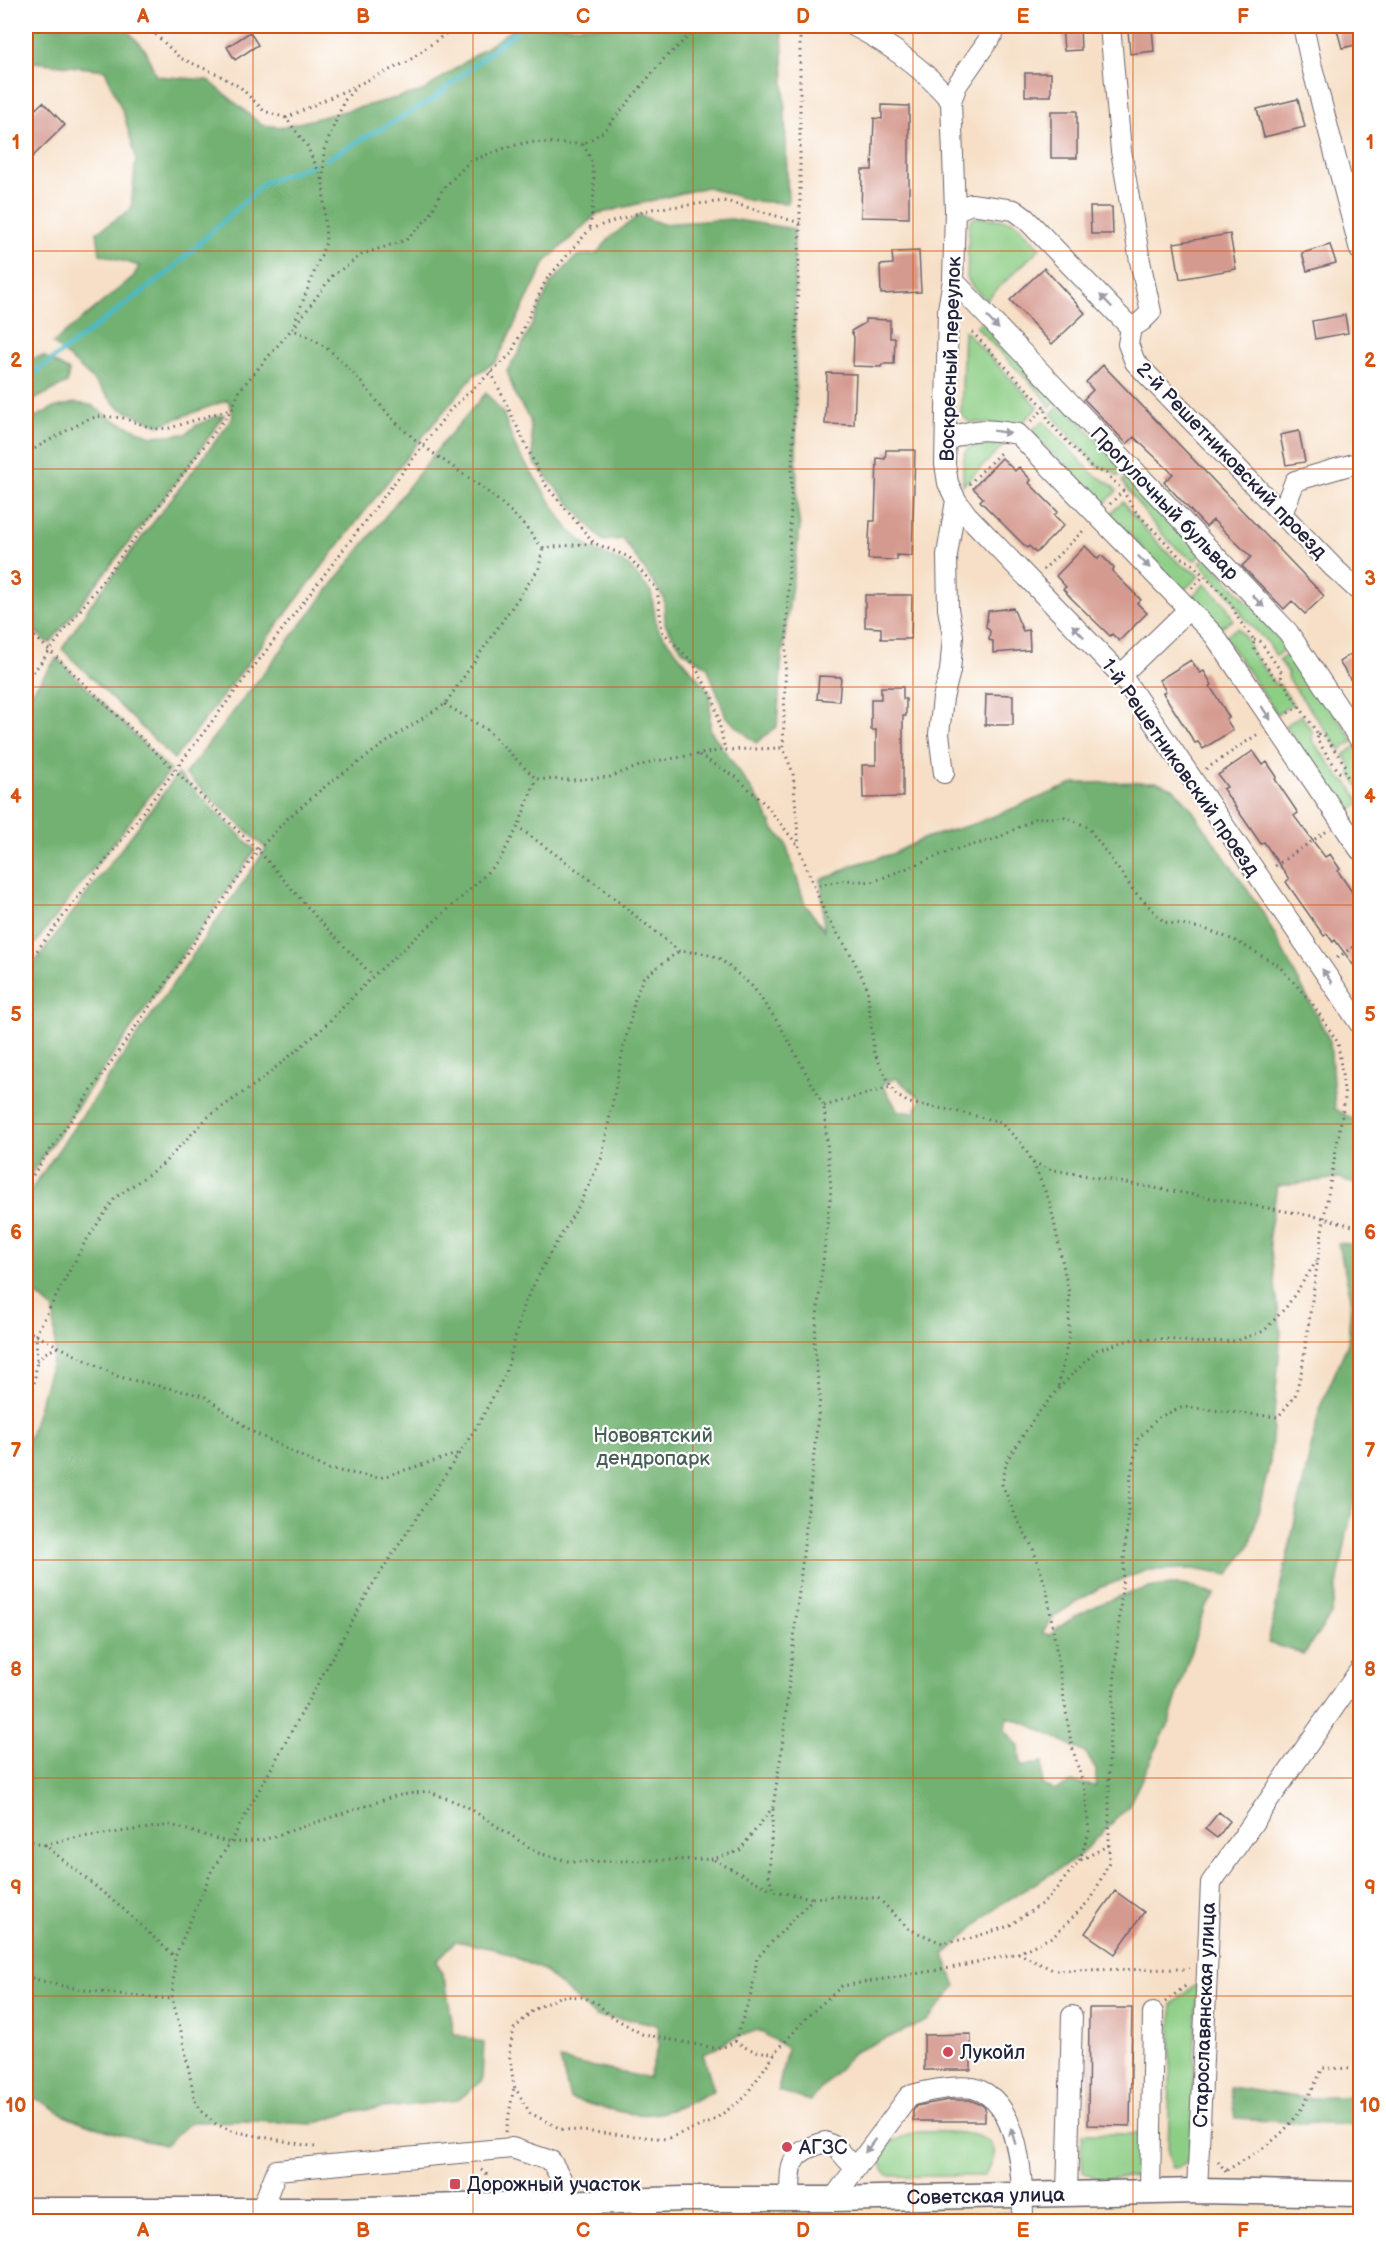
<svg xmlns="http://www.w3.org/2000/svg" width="1386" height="2247" viewBox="0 0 1386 2247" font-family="'Balsamiq Sans',sans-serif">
<rect width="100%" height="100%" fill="#fff"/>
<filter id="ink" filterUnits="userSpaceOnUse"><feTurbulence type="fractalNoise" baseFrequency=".0167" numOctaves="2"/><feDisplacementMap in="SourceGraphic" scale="12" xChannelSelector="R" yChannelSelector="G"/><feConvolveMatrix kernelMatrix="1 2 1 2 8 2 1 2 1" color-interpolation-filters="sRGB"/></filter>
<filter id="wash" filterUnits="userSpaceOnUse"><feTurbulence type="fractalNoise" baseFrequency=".008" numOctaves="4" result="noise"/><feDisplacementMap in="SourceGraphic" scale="24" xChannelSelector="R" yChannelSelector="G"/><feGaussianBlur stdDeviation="1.35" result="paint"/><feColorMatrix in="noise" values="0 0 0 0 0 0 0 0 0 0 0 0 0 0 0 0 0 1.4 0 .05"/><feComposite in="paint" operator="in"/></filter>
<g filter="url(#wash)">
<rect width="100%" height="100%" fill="#f6dfc6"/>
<path fill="#8dce85" stroke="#587860" stroke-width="1.5" d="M978,217L1013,221L1019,226L1040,248L986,300L971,285L967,277L969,226L971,219Z
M981,322L1059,399L1050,407L1043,396L976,327Z
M964,330L1038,407L1020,425L969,422L961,414Z
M1062,403L1126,470L1118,476L1110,469L1098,467L1051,414Z
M1043,421L1093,474L1109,483L1117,491L1102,506L1031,431Z
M1005,444L963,485C963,440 962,447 1005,444Z
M1129,474L1203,552L1195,560C1169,549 1138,505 1122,481Z
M1123,502C1138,523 1159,545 1179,563C1186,568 1193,570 1199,576L1183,591L1110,514Z
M1206,557L1289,646L1276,656L1269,644L1245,619L1232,598L1200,563Z
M1205,584L1226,605L1233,620L1219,628L1190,598Z
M1238,628L1248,641L1252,653L1275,684L1280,685L1293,704L1277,714L1224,636Z
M1292,652L1354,741L1340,750L1288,679V672L1279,660Z
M1301,715L1313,733L1312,740L1341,779L1347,782L1360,801V804L1345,814L1285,726Z
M1356,746L1360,752V789L1351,775V766L1344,755Z
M1197,1984L1191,2150C1188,2162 1186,2167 1173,2168L1168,2155L1172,2004Z
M916,2132C943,2132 1022,2126 984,2176H888L883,2170L880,2159L892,2141Z
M1083,2134H1148L1143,2175C1126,2177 1097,2184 1083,2172L1081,2150Z"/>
<path fill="#72b172" stroke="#4a6a56" stroke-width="1.5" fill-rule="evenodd" d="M26,26H124L146,51L156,76L208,80L262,125L283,127L423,91L517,26H782L788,203L751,201L707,187L597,214L546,261L496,362L474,375L419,441L174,759L62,649L91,604L227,426L233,415L228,400L159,425L119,408L89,376L53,343L133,277L139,266L100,254L97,232L131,209L136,158L124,115L105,70L26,61Z
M639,215L662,224L731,219L794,229L797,506L800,527L782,656L777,726L756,743L726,717L707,666L683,651L665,624L664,598L623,539L603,541L534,463L530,420L515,395L507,371L519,352L551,283L577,256L596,254L611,237Z
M43,356L69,371L67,383L26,404V360Z
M486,393L503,413L516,449L569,530L590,548L628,565L651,592L657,628L710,693V730L763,806L774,830L785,841L805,904L824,930L821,879L834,875L853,865L892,854L925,838L977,823L1075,783L1157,782L1173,788L1188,804L1262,911L1330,1041L1335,1109L1360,1123V1187L1340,1178L1277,1186L1269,1235L1281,1332L1270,1462L1251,1543L1229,1575L1192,1569L1148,1570L1099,1588L1056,1615L1042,1633L1050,1635C1077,1609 1141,1584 1179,1585C1190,1585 1203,1591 1215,1595L1204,1609L1168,1725L1128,1807L1076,1859L996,1907L944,1955L956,1986L927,2021L854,2052L810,2101L778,2091L787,2048L758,2030L729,2040L703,2054L714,2090C696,2100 674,2111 653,2114C629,2117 593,2105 570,2099L560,2060L648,2078L658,2048V2025L636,2020L596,2017L543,1970L499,1950L455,1941L437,1961L446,1984L454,2034L484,2043L482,2081L458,2100L355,2111L313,2124L251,2121L191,2122L165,2145C132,2138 98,2130 67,2116C52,2110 42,2098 26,2096V1443L31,1433L55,1352L54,1310L37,1295H26V1197L266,849L185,774L440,446ZM896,1078L921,1099L914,1113L898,1111L882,1084ZM1007,1717L1032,1726L1085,1752L1096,1770V1786L1072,1782L1055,1790L1042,1785L1043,1762L1021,1767L1019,1746L1005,1730Z
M75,403L91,405L112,419L151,436L186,434L197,425L217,416L224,415L191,463L50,643L45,641L26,622V422L53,408Z
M57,658L170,770L26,955V700Z
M178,774L255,850L26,1181V974Z
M1338,1243L1360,1245V1478L1353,1504L1331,1615L1304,1654L1268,1643L1320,1407L1348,1343L1351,1297Z
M1230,2087L1305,2098L1360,2096V2126L1235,2119Z
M1010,2213L1008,2222L748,2221H758Z"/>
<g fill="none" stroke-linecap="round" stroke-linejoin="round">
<path stroke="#4bb9c4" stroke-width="5" d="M327,159L432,100L522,26
M26,379L169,272L264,183L312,165"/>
</g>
<g id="blocks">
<path fill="#d59a8f" d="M1062,26H1080L1081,50L1064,51Z
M1336,26H1360V44L1342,48Z
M1152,27L1154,51L1130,54L1128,30Z
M250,32L258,45L235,60L227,47Z
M1025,73H1051V96H1025Z
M1298,99L1305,127L1264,137L1257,109Z
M43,102L65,125L26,163V118Z
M882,105L909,106V218L861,217L862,170H872L874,118L882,119Z
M1051,111H1077V158H1051Z
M1090,207H1112L1113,234H1091Z
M1230,234L1236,269L1180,279L1174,243Z
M1330,245L1336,263L1307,271L1302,253Z
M919,251L921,292L881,294L880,265L893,264L892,252Z
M1044,268L1085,313L1052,344L1010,300Z
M1345,315L1348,333L1315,339L1312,321Z
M865,319L890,320V338H895L894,364H882L881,367L853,366L854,337L851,331L865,323Z
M1103,365L1324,596L1305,614L1292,601L1284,609L1242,566L1251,557L1213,520L1206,527L1164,482L1173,474L1134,437L1127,444L1084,399L1093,390L1086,382Z
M827,373L856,374L854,425L825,424Z
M1299,431L1305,462L1286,465L1280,435Z
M886,450H915L912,556L897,555V560L868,559L870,521H875L877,458L885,459Z
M1002,458L1015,471L1019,467L1031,480L1029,483L1058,512L1054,515L1064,525L1036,553L1029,546L1027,548L980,501L983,498L973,488Z
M1085,546L1098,559L1101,555L1114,568L1112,571L1141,600L1137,603L1147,613L1119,641L1112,634L1110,636L1070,597L1063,589L1066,587L1056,576Z
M865,595H912L911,639H881V628L865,627Z
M1013,608L1023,631L1029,630L1030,650L993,653V641L989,640L990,631L986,627L988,611Z
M1360,648V694L1339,662Z
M1191,660L1200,673L1204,671L1212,685L1210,686L1229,717L1226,719L1233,730L1203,749L1198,742L1195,743L1163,693L1166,691L1159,680Z
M819,676L841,677L839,701L817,699Z
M881,687H903V699H906V716H903V797L863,798L862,765H876V730H871V699H881Z
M986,694L1013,695V725H985Z
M1253,751L1263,765L1267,762L1277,777L1275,779L1298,813L1294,816L1325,857L1330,854L1340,869L1338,871L1360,904V974L1335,940L1333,942L1327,934L1324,936L1286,882L1289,879L1264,842L1261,844L1223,789L1227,787L1218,775Z
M1219,1812L1230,1821L1217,1838L1205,1829Z
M1115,1891L1144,1912L1115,1954L1085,1933Z
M1089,2008H1132L1130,2126L1088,2125Z
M971,2034V2070H924V2035Z
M949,2100H970L982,2105L985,2108V2121H913V2111L916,2106Z"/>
</g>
</g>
<g filter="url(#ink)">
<use href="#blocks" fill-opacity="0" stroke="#6c646c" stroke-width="1.5"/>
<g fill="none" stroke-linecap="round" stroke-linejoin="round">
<defs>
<path id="minor" d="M854,26C891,45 924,69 951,101L955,211L953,280L948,309L945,464L948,483L956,500L947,555L948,609L953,636L950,671L943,698L939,734L944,773
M1110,26L1121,151L1140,261L1151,312L1142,321L1131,328
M1303,26L1312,67L1360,250
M951,101L957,85L994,32L995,26
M955,211L971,204L1014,210L1025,218L1131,328L1128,344L1135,362L1334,568L1360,592
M953,280L1288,632L1360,740
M947,441C971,426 991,430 1018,434L1214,635L1360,850
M956,500L967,515L1121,675L1360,1024
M1282,514L1295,481L1360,462
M1121,675L1189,609
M1197,2191L1211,1883L1360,1670
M1150,2192L1153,2013
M1067,2193L1072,2016
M790,2199C791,2163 787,2154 825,2142L836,2147L854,2167
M833,2199L909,2096C925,2091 956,2085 973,2088C1021,2100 1023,2182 1023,2222
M646,2200L647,2222
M261,2210L277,2170L512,2148L551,2161C562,2179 575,2199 566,2222"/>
<g id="major">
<path id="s1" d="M26,2210H333L684,2199H833L1197,2191L1360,2194"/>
</g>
</defs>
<use href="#minor" stroke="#6c646c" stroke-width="22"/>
<use href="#major" stroke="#6c646c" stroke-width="27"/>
<path stroke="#6c646c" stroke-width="3" stroke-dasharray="1.5 4.5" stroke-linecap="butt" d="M147,26L180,58L217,74L240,87L264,111L286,118L307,146L323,181L326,242L294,324
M800,26V223L783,748L793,773L799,848L826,916L849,951L867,987L874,1052L891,1087L896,1095L909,1103L955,1111L1000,1122L1021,1143L1033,1162L1048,1169L1324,1218L1360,1228
M286,118L407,62L456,26
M583,144C600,170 593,200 590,229
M323,180L324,150L344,101L356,87
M972,332L1045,408L1048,421L1093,469L1106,473L1123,491L1136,512L1180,557L1191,563L1229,600L1239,620L1254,640L1253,647L1275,678L1281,679
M491,372L544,483L594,543
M1031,421L1045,408
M26,457L37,447L88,419L101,416L123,418L155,429L170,428L230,409
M969,484L1003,450
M1110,504L1123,491
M543,548C533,537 524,524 513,514C480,481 437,460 403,429C366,395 343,346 292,330L332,276L363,254L406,240L430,216L442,190L470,161L508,147L529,142L583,144L603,132L664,59L700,26
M543,548L594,543L629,557L657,589L662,631L693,663L714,700L725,750
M1043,570L1086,528
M1192,588L1204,576
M26,628L258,850L317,918L373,976
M1254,640L1260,641L1282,673L1281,679L1318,734L1317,740L1339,772L1345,773
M26,682L232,409L239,391L291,330
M445,704L487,730L536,779L572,780L610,777L650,762L725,750L783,748
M1288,713L1299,706
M1318,734L1324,735L1346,766L1345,773L1360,795
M699,755L736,777L767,806L798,846
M1206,769L1258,734
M1275,866L1327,831
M813,886L846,880L872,882L950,851L996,839L1036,818L1065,817L1088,827L1134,891L1164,922L1205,929L1236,941L1278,965L1312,1003L1338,1043L1345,1098L1324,1218L1302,1369L1295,1396L1278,1417L1183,1407L1159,1417L1138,1439L1131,1474L1109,1748V1862L1092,1898L1054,1936L1018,1953L956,1967L842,1986L809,2015L775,2053L744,2098L711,2122L666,2139L561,2129L530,2113L514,2086L509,2053L514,2029L533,2010L561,1996L583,1997L598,2004L609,2015L642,2034L714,2048L727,2046L735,2041L752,1991L757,1958L813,1898L834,1896L878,1898L909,1929L942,1943L971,1938L1009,1926L1047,1900L1079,1861L1089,1832L1085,1791L1071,1743L1047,1591L1033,1548L1016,1517L1002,1484L1007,1460L1035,1417L1058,1389L1097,1350L1133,1339H1166L1200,1343L1235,1341L1264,1331L1287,1306L1318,1259
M1337,958L1360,942
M26,965L450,410L511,354L546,280L590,229L651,209L726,201L800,223
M824,1106L891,1087
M1033,1163L1050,1203L1069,1293V1336L1058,1387
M26,1185L258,850L288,818L328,784L401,732L445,704L539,568L543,548
M26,1330L119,1377L204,1396L253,1432L327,1469L379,1478L457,1454
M37,1361L45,1353L58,1347
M26,1418L32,1399L37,1361L36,1334L84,1244L115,1198L163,1164L209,1116L257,1083L321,1030L373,976L473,887L500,859L518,827L536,779
M773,1809L769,1875L773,1891L812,1898
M26,1840L45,1845L123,1909L175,1957
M45,1845L67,1839L171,1825L230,1843L263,1840L395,1796L428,1791L466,1806L538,1853L572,1862L713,1859L739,1851L773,1807L782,1748L820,1398L814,1344L831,1189L824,1106L781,1027L753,987L719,958L702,953L679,951L599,886L518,827
M714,1860L772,1890
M1081,1860L1109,1845
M1018,1953L1053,1970L1189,1969
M26,1976C73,1992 122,1994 172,1999
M1165,2002L1188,1984
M735,2041C748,2051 759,2052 775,2053
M506,2132L514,2086
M315,2147L232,2131L216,2124L202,2112L195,2101L181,2031L172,1999L175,1957L212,1870L230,1843L371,1587L476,1428L506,1373L524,1304L549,1255L578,1207L602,1157L620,1064L635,999L643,978L679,951
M1218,2161L1226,2172
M481,2170L486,2173L489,2184
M1227,2170C1252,2155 1279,2141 1296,2116C1307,2102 1315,2083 1323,2068L1360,2069
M1225,2222L1226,2211"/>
<use href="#minor" stroke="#fff" stroke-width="20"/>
<use href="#major" stroke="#fff" stroke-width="24"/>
</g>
<defs><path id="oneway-solid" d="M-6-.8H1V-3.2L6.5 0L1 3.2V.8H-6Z" transform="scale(1.5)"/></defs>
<g fill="#9c9ca7">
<use href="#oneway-solid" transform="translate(1106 301) rotate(-134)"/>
<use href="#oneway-solid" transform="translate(993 323) rotate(46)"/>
<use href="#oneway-solid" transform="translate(1002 432) rotate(9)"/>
<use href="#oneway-solid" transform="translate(1144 562) rotate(46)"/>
<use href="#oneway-solid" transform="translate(1258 601) rotate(46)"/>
<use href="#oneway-solid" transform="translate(1078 631) rotate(-134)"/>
<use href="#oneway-solid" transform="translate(1266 713) rotate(56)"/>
<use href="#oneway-solid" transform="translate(1327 976) rotate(-125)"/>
<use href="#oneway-solid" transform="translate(1013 2136) rotate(-106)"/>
<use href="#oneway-solid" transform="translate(870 2146) rotate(127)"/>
</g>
</g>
<path fill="none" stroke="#d45411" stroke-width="1.5" stroke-opacity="0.55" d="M253,26V2222M473,26V2222M693,26V2222M913,26V2222M1133,26V2222M26,251H1360M26,469H1360M26,687H1360M26,905H1360M26,1124H1360M26,1342H1360M26,1560H1360M26,1778H1360M26,1996H1360"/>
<g fill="#d1495b" stroke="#fff" stroke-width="2">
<circle cx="948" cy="2052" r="6"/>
<circle cx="787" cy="2147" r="6"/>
<rect x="449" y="2178" width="12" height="12" rx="3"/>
</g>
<g text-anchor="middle" stroke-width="4.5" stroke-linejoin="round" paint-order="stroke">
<g font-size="20" fill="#22223b" stroke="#fff">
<text transform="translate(950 359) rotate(-88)" y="7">Воскресный переулок</text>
<text transform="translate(1232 460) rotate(46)" y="7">2-й Решетниковский проезд</text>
<text transform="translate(1165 503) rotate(46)" y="7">Прогулочный бульвар</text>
<text transform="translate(1181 767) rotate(55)" y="7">1-й Решетниковский проезд</text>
<text transform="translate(1204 2015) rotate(-88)" y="7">Старославянская улица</text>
<text dy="7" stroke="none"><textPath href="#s1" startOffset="960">Советская улица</textPath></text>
</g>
<g font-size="20" fill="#475e55" stroke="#fff">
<text x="653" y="1442">Нововятский<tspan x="653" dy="23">дендропарк</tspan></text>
</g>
<g font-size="20" fill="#22223b" stroke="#fff" text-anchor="start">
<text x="960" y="2059">Лукойл</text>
<text x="799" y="2154">АГЗС</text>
<text x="467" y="2191">Дорожный участок</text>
</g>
</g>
<rect width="1386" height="2247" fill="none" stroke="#fff" stroke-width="66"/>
<rect x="33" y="33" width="1320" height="2181" fill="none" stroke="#d45411" stroke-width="2"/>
<g font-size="20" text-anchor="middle" font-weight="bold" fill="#d45411">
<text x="143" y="23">A</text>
<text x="363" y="23">B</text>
<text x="583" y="23">C</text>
<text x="803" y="23">D</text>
<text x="1023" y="23">E</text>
<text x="1243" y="23">F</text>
<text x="16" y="149">1</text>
<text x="1370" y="149">1</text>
<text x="16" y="367">2</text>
<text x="1370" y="367">2</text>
<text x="16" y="585">3</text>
<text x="1370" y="585">3</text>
<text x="16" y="803">4</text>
<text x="1370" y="803">4</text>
<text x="16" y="1021">5</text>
<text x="1370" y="1021">5</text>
<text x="16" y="1239">6</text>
<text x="1370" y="1239">6</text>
<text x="16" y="1457">7</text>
<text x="1370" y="1457">7</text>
<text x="16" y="1676">8</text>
<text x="1370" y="1676">8</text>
<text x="16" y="1894">9</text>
<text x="1370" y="1894">9</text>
<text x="16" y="2112">10</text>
<text x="1370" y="2112">10</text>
<text x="143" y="2237">A</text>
<text x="363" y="2237">B</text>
<text x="583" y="2237">C</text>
<text x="803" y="2237">D</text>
<text x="1023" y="2237">E</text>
<text x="1243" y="2237">F</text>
</g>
</svg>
